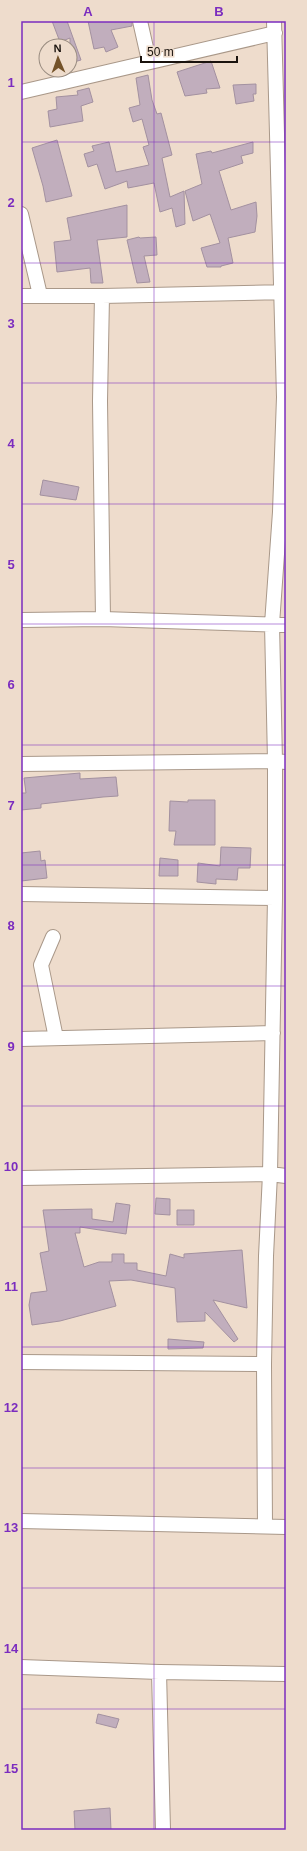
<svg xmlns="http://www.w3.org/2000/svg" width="307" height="1851" viewBox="0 0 307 1851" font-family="Arial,sans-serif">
<rect width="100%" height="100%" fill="#eedccc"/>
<path fill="#c1aebd" stroke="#a391a0" d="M52,21H67L81,60L70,63V38L60,42Z
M88,21H132V26L111,30L118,47L106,52L104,47L94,49Z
M211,61L220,88L206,89L207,93L185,96L177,72Z
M148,75L152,100L157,114L161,113L172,155L162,158L170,197L184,191L185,224L176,227L172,208L160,212L154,183L128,188L127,181L105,189L97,164L88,167L84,154L94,151L92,146L109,142L116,172L149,165L143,147L149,145L142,119L133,122L129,108L140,105L136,78Z
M256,84V94H253L254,101L236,104L233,85Z
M89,88L93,102L81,106L83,121L50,127L48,111L57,109L56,97L78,95L77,91Z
M57,140L72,196L46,202L43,186L32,148Z
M253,142V153L241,156L243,163L219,171L231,210L256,202L257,216L255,232L228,238L233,263L221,266V267H207L201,248L220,243L210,214L193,221L185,191L202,184L196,154L211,151L212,153Z
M127,205V237L97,240L103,283H91L90,268L57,272L54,242L71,240L67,218Z
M139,237L140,238L156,237L157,255L144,256L150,282L137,283L127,240Z
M43,480L79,487L76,500L40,495Z
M80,773V779L116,777L118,796L103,797L41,804V808L21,810V793H26L24,778Z
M188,800H215V845H174L176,831H169L170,801L188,802Z
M221,847L251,848L250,868H238L237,880L216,879V884L197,882L198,863L220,866Z
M40,851L41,861L45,860L47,878L21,881V853Z
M160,858L178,860V876H159Z
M156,1198L170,1199V1215L155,1214Z
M116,1203L130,1205L126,1234L80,1227V1233H75L84,1267L99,1262H112V1254H124V1263H137V1270L166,1276L170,1254L184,1258V1254L242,1250L247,1308L213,1300L238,1339L234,1342L205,1312V1321L177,1322L175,1288L131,1280L109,1281L116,1306L60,1321L32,1325L29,1305L31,1293L47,1291L40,1253L49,1251L43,1210L92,1209V1219L113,1222Z
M177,1210H194V1225H177Z
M168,1339L204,1342L203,1348L168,1349Z
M98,1714L119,1719L116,1728L96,1723Z
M110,1808L111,1830H75L74,1811Z"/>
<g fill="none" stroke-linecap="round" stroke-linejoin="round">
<defs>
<path id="minor" d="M140,21L149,61
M21,92L275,33
M21,214L40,295
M21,296H102L286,292
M102,296L100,401L103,619
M21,620L103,619L286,625
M21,764L275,761L286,762
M21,894L275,898
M53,937L41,965L56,1038
M21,1039L273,1033
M21,1178L270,1174L286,1176
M21,1362L264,1364
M21,1521L286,1527
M265,1526L264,1364L266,1256L270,1174L275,898V761L272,624L280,512L284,397L274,21
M21,1667L159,1672L286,1674
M159,1672L163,1830"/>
</defs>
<use href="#minor" stroke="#a99889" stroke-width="16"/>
<use href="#minor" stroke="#fff" stroke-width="14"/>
</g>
<path fill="none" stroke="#7b2cbf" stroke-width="1" stroke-opacity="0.55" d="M154,21V1830M21,142H286M21,263H286M21,383H286M21,504H286M21,624H286M21,745H286M21,865H286M21,986H286M21,1106H286M21,1227H286M21,1347H286M21,1468H286M21,1588H286M21,1709H286"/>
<rect width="307" height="1851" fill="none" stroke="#eedccc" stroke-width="44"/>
<g transform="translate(58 58) rotate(358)"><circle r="19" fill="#eedccc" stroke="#998c80"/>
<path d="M0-3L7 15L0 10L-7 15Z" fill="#735229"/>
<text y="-6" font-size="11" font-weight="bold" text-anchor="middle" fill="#1a130e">N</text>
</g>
<path d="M141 56v6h96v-6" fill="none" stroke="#1a130e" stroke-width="2"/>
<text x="147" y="56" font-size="12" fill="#1a130e" stroke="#eedccc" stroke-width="3" paint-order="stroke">50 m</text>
<rect x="22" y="22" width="263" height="1807" fill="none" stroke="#7b2cbf" stroke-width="1.5"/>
<g font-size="13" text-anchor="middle" font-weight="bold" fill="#7b2cbf">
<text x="88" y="16">A</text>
<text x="219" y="16">B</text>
<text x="11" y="87">1</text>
<text x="11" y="207">2</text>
<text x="11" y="328">3</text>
<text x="11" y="448">4</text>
<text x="11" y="569">5</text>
<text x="11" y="689">6</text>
<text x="11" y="810">7</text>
<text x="11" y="930">8</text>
<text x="11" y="1051">9</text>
<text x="11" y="1171">10</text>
<text x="11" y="1291">11</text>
<text x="11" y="1412">12</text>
<text x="11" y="1532">13</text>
<text x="11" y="1653">14</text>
<text x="11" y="1773">15</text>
</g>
</svg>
